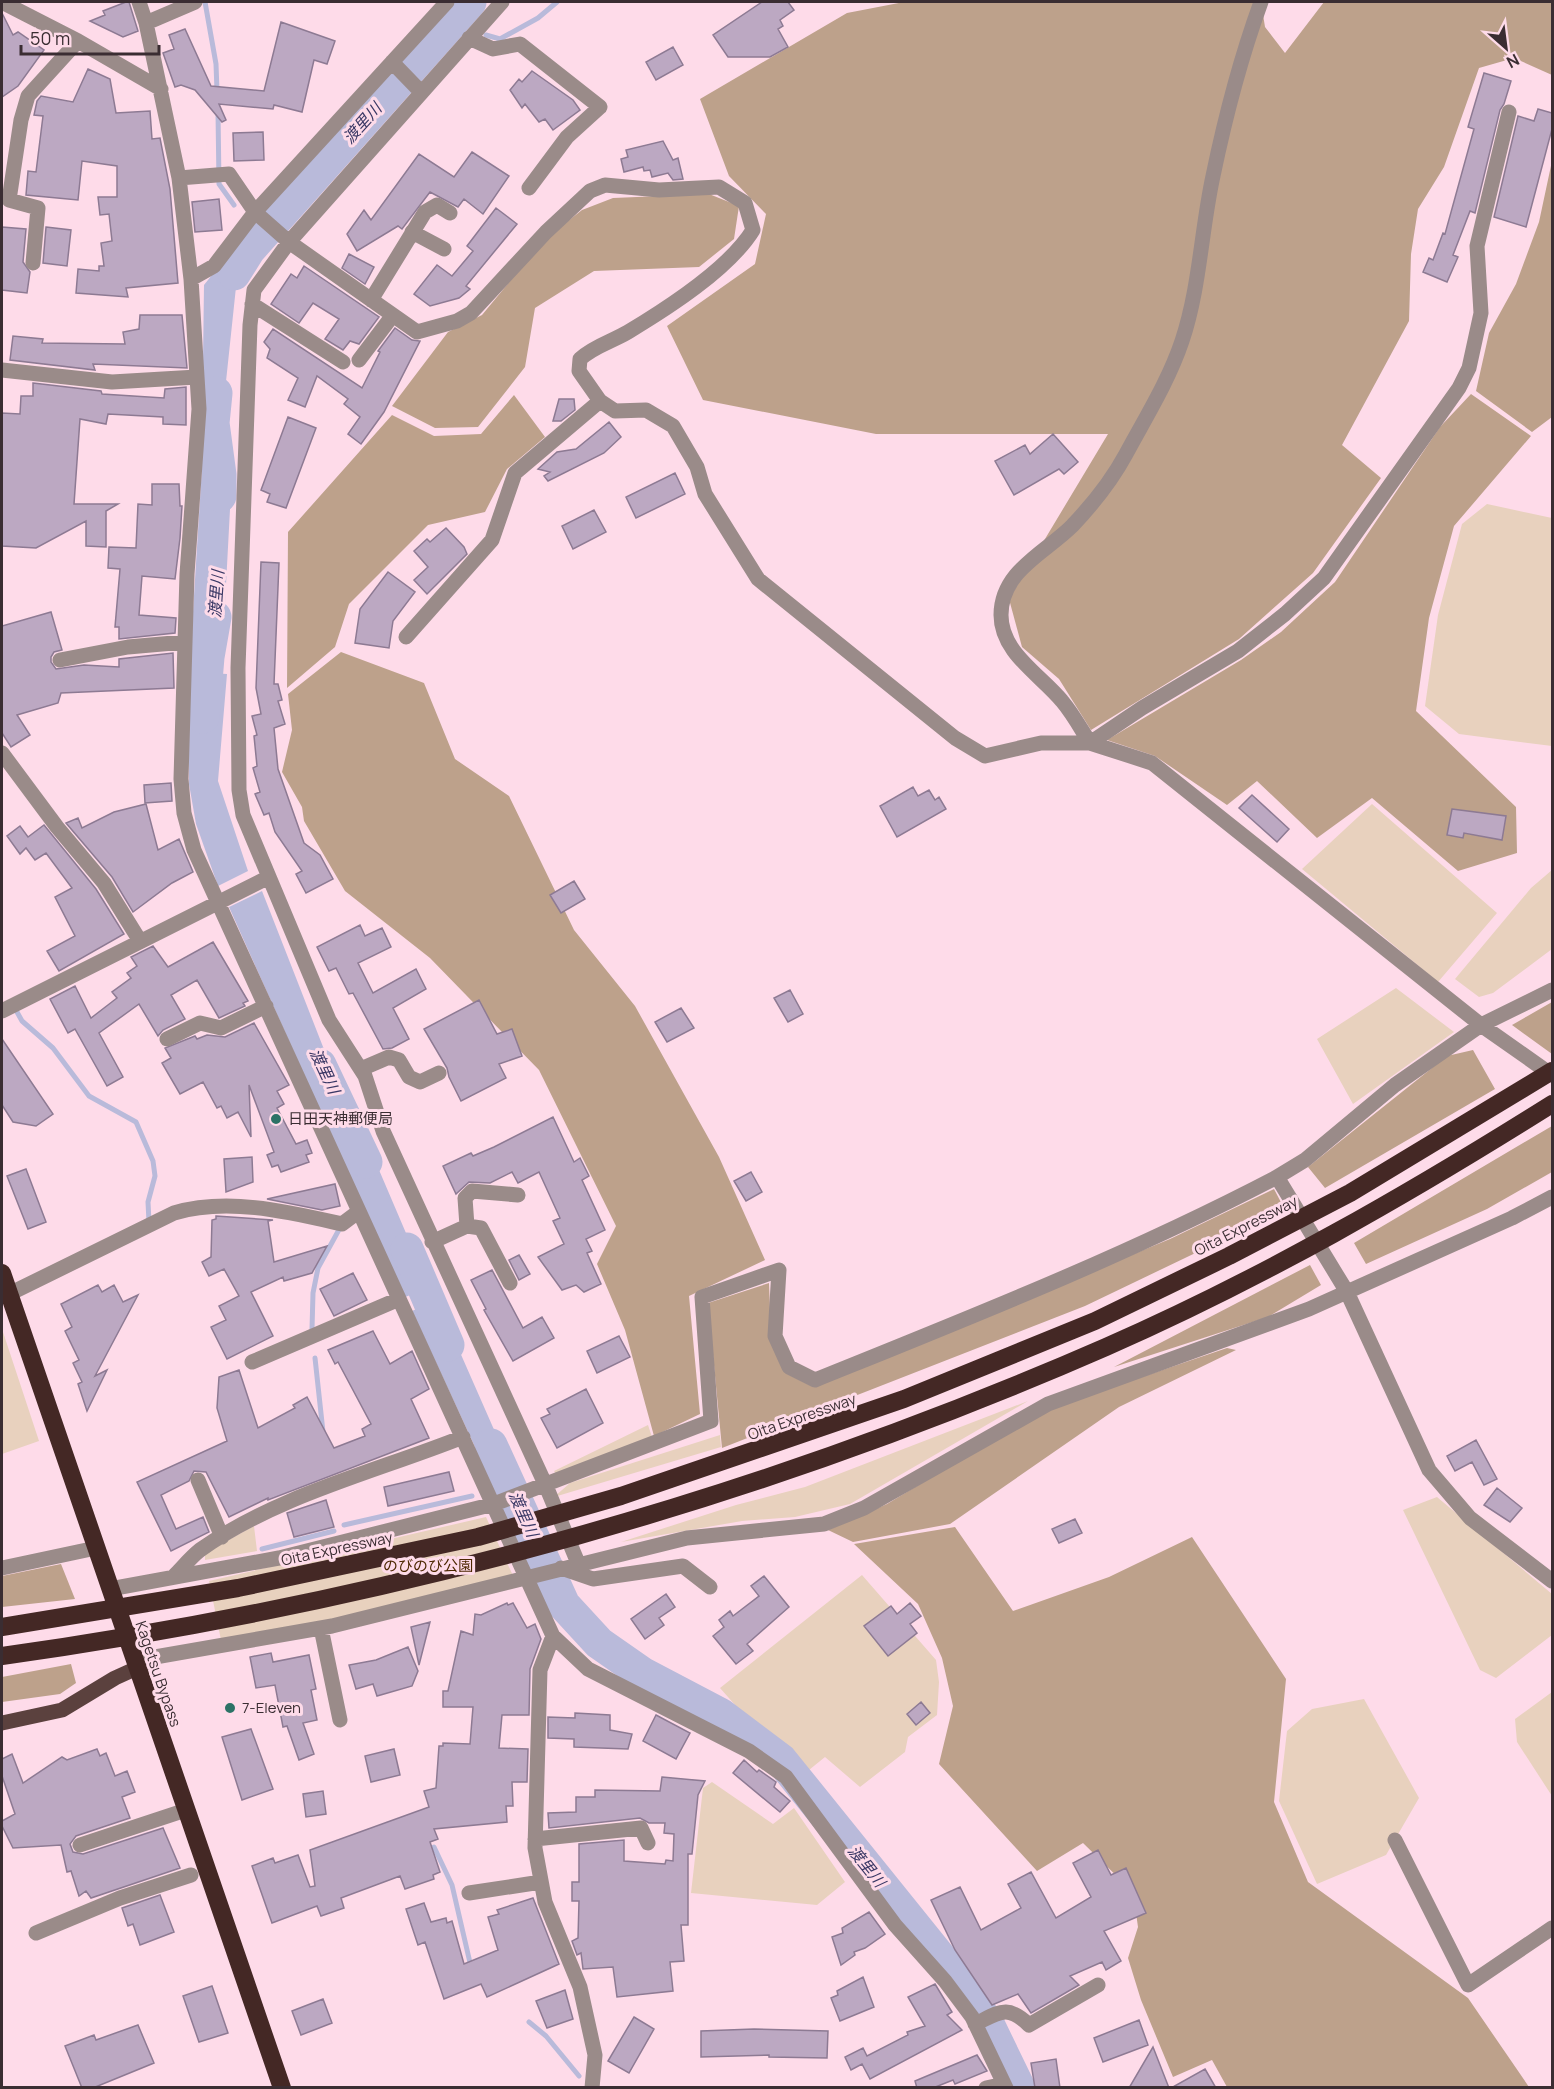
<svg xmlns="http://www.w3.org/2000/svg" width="1554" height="2089" viewBox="0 0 1554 2089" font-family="Manrope,'Noto Sans JP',sans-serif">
<rect width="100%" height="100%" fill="#fedbe9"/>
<path fill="#e8d1be" d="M1487,504L1552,518V746L1459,734L1425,706L1438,615L1462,524Z
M1372,804L1497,913L1438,982L1302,869Z
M1552,870V949L1493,993L1479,997L1455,979L1531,888Z
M1396,988L1454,1032L1353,1104L1317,1039Z
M2,1329L39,1441L2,1454Z
M1028,1401L850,1504L795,1517L742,1521L621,1542L736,1505L805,1487Z
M648,1425L653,1440L558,1477L554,1471Z
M720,1435L721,1447L554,1497L570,1483Z
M1437,1497L1552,1594V1635L1496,1678L1480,1670L1403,1510Z
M486,1517L515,1580L418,1603L221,1640L209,1581Z
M254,1526L257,1551L205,1560V1553Z
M862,1575L936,1660L939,1682L937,1715L908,1737L905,1752L860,1787L825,1757L809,1770L752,1724L720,1688Z
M1552,1692V1796L1517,1742L1515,1719Z
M1364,1699L1419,1798L1386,1855L1317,1884L1279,1801L1287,1731L1312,1709Z
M712,1782L773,1824L794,1808L845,1882L817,1905L691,1893L703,1788Z"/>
<path fill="#bda18b" d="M904,2H1261L1265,27L1285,53L1324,2H1552V75L1514,58L1479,68L1444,167L1418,209L1411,254L1409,321L1342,445L1381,478L1313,573L1239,639L1091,730L1059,679L1022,647L1009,599L1108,434H876L703,400L667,326L755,264L766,214L729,176L700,99L847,13Z
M1552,161V417L1532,432L1476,391L1489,333L1516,284L1539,222Z
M709,194L739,206L734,239L699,267L594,271L535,308L525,367L478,427L435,428L392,406L448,332L482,315L544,240L582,210L613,198Z
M1471,394L1531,436L1454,526L1429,618L1416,711L1516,807L1517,853L1458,871L1372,798L1317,838L1257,781L1227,805L1155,756L1107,740L1241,660L1281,632L1335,582L1440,427Z
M514,395L545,437L507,469L485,512L428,525L349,604L335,647L287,688L288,532L392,415L434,436L481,434Z
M341,652L424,683L455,759L509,796L574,930L635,1006L719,1157L765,1260L689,1296L700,1414L654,1436L625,1330L597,1264L616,1226L539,1070L430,958L345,891L304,821L302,807L282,772L292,730L288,694Z
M1552,1002V1054L1512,1025Z
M1473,1050L1495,1089L1325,1188L1308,1167L1447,1056Z
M1552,1126V1172L1487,1209L1366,1264L1354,1243Z
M1274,1189L1285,1210L1085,1306L722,1448L708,1303L769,1283L771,1337L814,1386L1170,1239Z
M1310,1265L1321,1285L1268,1317L1114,1367Z
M1227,1348L1236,1350L1119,1407L950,1524L853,1542L828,1530L887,1504L1028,1419L1086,1396Z
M955,1527L1013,1611L1109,1577L1192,1537L1286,1679L1274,1802L1308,1882L1468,1998L1529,2087H1227L1212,2060L1173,2077L1141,2000L1128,1958L1138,1927L1133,1892L1083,1843L1037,1871L939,1764L953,1706L942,1658L918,1604L854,1544Z
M61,1564L75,1599L2,1607V1576Z
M71,1664L76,1683L60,1694L2,1702V1677Z"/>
<path fill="#b9bada" d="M247,231L268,246L236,287L220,438L202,437L204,285Z
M203,451L233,453L222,660H190Z
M189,672L227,674L218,781L248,871L218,886L196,824L189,784Z
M262,891L345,1103L322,1115L229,907Z
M356,1116L429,1287L403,1298L326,1130Z
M437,1300L517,1482L500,1491L495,1490L412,1311Z"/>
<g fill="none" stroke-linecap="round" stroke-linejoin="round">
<path stroke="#b9bada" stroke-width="5" d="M205,2L216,64L217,91
M486,35L500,39L538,18L557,2
M218,112L219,184L234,205
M17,1012L22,1021L53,1048L89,1096L136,1122L153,1161L155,1176L148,1202L149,1222
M312,1329L313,1293L318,1268L341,1226
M315,1358L323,1432
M344,1525L472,1496
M262,1549L334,1531
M434,1847L452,1885L471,1967
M529,2022L546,2036L579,2076"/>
<path stroke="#b9bada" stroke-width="33" d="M234,274L249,250L470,2
M216,393L213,423L220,475V496
M203,717L208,657L215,617
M320,1065L366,1162
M407,1249L448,1345
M491,1445L564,1605L599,1643L642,1673L720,1714L781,1760L964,1987L989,2026L1019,2088"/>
</g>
<path fill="#bca8c2" stroke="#8d7a93" stroke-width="1.5" d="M126,2H129L138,31L123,37L90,21L105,15L103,11Z
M762,2H788L794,10L780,20L783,26L778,29L788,47L770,57H728L713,35Z
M2,13L13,35L18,32L44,50L18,86L2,97Z
M281,22L335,41L327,64L314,60L302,112L274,105L273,109L219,104L226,120L222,122L195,90L181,85L175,87L163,53L174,49L169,35L185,29L211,86L264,91Z
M673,47L683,65L656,80L646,62Z
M88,69L110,79L116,113L150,111L152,139L160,138L170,189L178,283L126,288L128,297L76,293L78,269L99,271V266H104L101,243L112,241L109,214L100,215L98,197H117V166L82,161L78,200L26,195L28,171L36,172L43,116L34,115L37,101L41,96L73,102Z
M532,71L573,100L580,110L553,130L545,119L539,122L525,104L522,108L510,90L519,79L522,82Z
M1484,73L1511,81L1504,104L1500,110L1475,213L1470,211L1453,255L1458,257L1447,282L1423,272L1429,258L1433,260L1443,233L1445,234L1474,129L1468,127Z
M1538,109L1552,113V129L1526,227L1494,217L1518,116L1534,121Z
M263,132L264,160L234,161L233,133Z
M663,141L673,160L678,158L683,179L673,180L668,173L652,177L650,170L644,171L643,167L624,172L621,159L628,157L626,150Z
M472,152L509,176L483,214L464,199L458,207L430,192L402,229L398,226L357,251L347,234L364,210L371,220L419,154L454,177Z
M219,199L222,230L195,232L192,202Z
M496,208L517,224L466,286L470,289L459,298L430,306L414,294L437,265L452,276L473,251L467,246Z
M2,227L26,229L23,262L30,272L27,293L2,290Z
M46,227L71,230L67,266L43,263Z
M349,254L374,267L365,284L342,268Z
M304,266L379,317L359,344L350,341L343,350L325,339L339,319L313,303L299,323L271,304L291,274L297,278Z
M140,315H182L187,368L93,364L95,370L10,360L13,336L43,339L42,343L125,344L123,332L139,329Z
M395,328L412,340L420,341L384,412L361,444L348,434L360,417L344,404L348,399L317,376L305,407L288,400L298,378L267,358L270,349L264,342L273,329L362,388L380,352L378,351Z
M33,383L101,391L102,394L164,398L165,389L186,387V425L163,424V417L108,414L106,424L80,419L74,504H118L106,511V547L86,546V521L36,548L2,546V413L20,414L21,396H33Z
M559,399H574L575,410L561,421H553Z
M288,417L316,428L286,508L267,502L270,494L261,490Z
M609,422L621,437L604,453L548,481L544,476L550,472L538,469L557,452L576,449Z
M1053,434L1078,462L1064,474L1059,469L1014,495L995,461L1025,445L1030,454Z
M675,473L685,494L636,518L626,497Z
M152,484H179L180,506H182L180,538L175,579L142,576L139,615L176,618L175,633L119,639V627H115L120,569L108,568L109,547L136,548L138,504L152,505Z
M594,510L606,532L573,549L562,526Z
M446,528L464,547L467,554L427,594L414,580L428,567L414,551L427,539L430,542Z
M261,562L279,563L274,684H278L282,700L278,701L285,724L274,728L278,769L304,843L320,855L333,879L306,893L296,874L302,871L275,832L269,813L264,815L255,794L260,792L253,768L257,766L254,736L257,735L252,716L261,714L256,688Z
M388,572L415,592L393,621L389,648L355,643L360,609Z
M51,612L62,650L54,652L51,657V662L56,669L84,665L119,667V659L173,653L174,688L61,693L58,703L17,715L30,735L11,747L2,733V626Z
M171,783L172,801L145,803L144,785Z
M913,787L918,796L929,790L935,800L939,797L946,809L897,837L880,806Z
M1252,795L1289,829L1277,842L1239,808Z
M146,804L158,850L179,839L193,872L172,883L133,912L112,877L66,823L78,818L82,828L114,812Z
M1452,809L1506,816L1502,840L1464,833L1463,838L1447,835Z
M44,825L96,889L124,934L59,971L47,951L75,936L55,897L72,888L46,853L35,860L26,848L20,854L7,836L20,826L28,837Z
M574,881L585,899L561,913L550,895Z
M360,925L365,936L382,928L391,947L358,963L373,993L416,969L426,989L393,1008L409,1039L392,1048L383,1049L353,993L349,994L336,968L329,971L317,947Z
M213,942L248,1001L243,1003L245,1006L219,1018L197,980L171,995L185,1019L163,1030L158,1036L139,1004L99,1033L123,1077L107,1086L75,1029L68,1033L50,999L75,986L91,1018L117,998L112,992L131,978L127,973L137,966L131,957L153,946L168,967Z
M790,990L803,1014L788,1022L774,998Z
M479,1000L497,1034L512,1029L522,1056L499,1064L506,1078L461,1101L449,1077L447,1068L424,1029Z
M681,1008L694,1028L667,1042L655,1022Z
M254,1023L289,1085L277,1091L284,1104L277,1108L296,1144L307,1140L312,1153L306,1155L309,1162L281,1172L278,1165L272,1167L267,1155L274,1152L249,1085L251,1137L238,1112L227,1118L221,1106L217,1108L203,1082L180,1094L162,1063L171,1058L165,1048L195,1036L197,1039L207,1035L225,1037Z
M2,1039L53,1114L36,1126L13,1122L2,1105Z
M553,1117L574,1162L580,1158L589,1176L582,1180L605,1230L586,1239L592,1251L587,1253L601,1284L584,1292L576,1285L562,1290L538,1257L564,1244L553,1221L560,1218L539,1172L518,1183L512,1172L490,1183L469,1182L456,1194L443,1166L471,1153L473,1156L494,1147Z
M252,1157L253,1182L226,1192L224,1159Z
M26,1169L46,1222L28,1229L7,1176Z
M751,1172L762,1192L746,1201L734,1181Z
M335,1184L340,1206L322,1210L267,1199Z
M216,1216L273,1220L268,1221L274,1262L327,1246L312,1273L284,1281L283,1277L251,1292L273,1336L227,1359L211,1327L226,1320L219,1306L239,1296L224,1269L209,1276L202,1262L211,1257L212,1220L216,1219Z
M519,1255L530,1274L519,1280L509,1260Z
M492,1270L523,1328L542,1317L554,1338L513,1361L484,1310L486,1309L471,1280Z
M353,1273L367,1300L334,1316L320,1289Z
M98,1285L102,1292L114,1285L123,1302L138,1295L95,1376L107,1370L87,1411L78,1384L82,1382L73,1363L79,1360L65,1331L72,1327L61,1304Z
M373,1331L390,1364L412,1351L429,1389L411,1399L429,1438L268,1500V1498L229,1517L206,1472L194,1471L189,1481L161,1495L176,1529L203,1517L209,1532L171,1551L137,1482L227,1441L217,1408L219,1377L239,1370L258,1428L295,1408L293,1405L307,1397L334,1448L365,1436L362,1429L371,1424L338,1362L335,1364L328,1350Z
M619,1336L630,1357L597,1373L587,1351Z
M586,1389L603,1423L557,1448L541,1418L550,1414L547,1409Z
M1476,1440L1497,1479L1484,1485L1472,1462L1455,1471L1447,1456Z
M449,1472L454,1491L388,1506L384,1487Z
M1497,1488L1522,1508L1510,1522L1484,1505Z
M326,1500L334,1527L294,1537L287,1513Z
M1075,1519L1082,1533L1059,1543L1052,1529Z
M764,1576L789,1607L747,1644L753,1651L736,1664L713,1636L724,1627L719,1620L730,1611L733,1616L759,1596L751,1586Z
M666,1594L675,1607L659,1618L664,1625L645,1639L631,1619Z
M507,1603L508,1605L513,1603L527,1628L535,1624L541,1639L530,1669L529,1715H502L499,1748L528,1749L527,1782H512L513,1806H506L507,1822L434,1829L438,1839L430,1842L440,1872L433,1875L434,1879L405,1889L400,1876L341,1898L344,1908L321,1916L317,1906L272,1923L252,1866L273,1858L275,1863L298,1855L310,1887L315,1886L310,1850L429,1807L424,1791L436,1788L439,1746H443V1743L470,1744L473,1707H443V1691H448L461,1631L473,1635L475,1614L481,1615Z
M910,1603L921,1616L910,1624L917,1633L888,1656L864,1626L891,1606L897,1614Z
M430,1622L419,1665L411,1627Z
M408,1647L418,1671L412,1686L377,1696L373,1684L356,1689L349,1665L376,1660Z
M271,1653L273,1662L309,1655L316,1689L311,1690L317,1720L303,1723L314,1754L299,1760L287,1726L283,1727L275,1685L256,1688L250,1657Z
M921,1702L930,1713L916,1725L907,1714Z
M575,1713L610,1715V1730L632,1734L628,1749L574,1747V1739L548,1738V1717L575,1718Z
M656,1715L690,1733L676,1759L643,1741Z
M251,1729L273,1789L242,1800L222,1737Z
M97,1749L100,1756L106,1753L115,1776L127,1771L135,1792L122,1797L130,1818L76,1836L70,1844L73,1852L83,1854L163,1828L180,1868L91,1898L86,1891L79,1896L71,1871L67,1872L61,1845L13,1848L2,1826V1821L15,1814L2,1776V1759L12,1754L23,1783L62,1757L67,1760Z
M394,1749L400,1775L371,1782L365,1756Z
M744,1760L757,1772L759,1770L776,1782L774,1787L790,1801L780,1812L733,1773Z
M662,1777L705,1781L698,1795L692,1854H688V1925H681L684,1961L670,1962L673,1991L617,1997L613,1967L583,1969L581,1953L577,1955L572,1941L578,1938L579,1901H572V1882H579V1844L624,1840V1861L665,1864L666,1860L673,1861L674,1834L664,1833L665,1823H649L640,1818L549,1828L548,1813L576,1812V1797H595V1790L660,1791Z
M323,1791L326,1814L306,1817L303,1794Z
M1098,1850L1111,1875L1126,1868L1146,1913L1104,1931L1121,1961L1106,1970L1102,1962L1070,1976L1079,1985L1031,2013L1018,1994L992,2005L955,1950L931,1900L960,1887L981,1930L1021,1908L1008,1884L1031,1872L1056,1918L1091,1897L1073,1863Z
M160,1895L174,1932L140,1945L133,1924L128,1926L122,1908Z
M533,1898L559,1964L487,1997L481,1984L444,1999L425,1942L418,1945L406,1909L424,1903L431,1922L446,1918L447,1923L452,1921L464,1964L498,1950L488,1917L499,1914L497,1910Z
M869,1912L885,1934L865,1948L854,1952L855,1955L841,1965L832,1937L843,1933L842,1928Z
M863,1977L874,2007L840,2021L831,1998L838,1995L837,1991Z
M935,1984L952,2012L947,2015L962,2030L870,2079L862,2064L851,2070L845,2057L863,2048L867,2056L908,2035L907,2032L925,2026L908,1997Z
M212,1986L228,2033L199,2042L183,1996Z
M565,1990L573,2019L547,2028L536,2001Z
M323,1999L332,2023L301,2035L292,2011Z
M634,2017L654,2029L629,2073L608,2061Z
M1139,2020L1148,2045L1103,2062L1094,2038Z
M138,2025L154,2063L93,2088H82L65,2046L94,2035L96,2040Z
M754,2029L828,2031L827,2058L769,2057V2055L701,2057V2031Z
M1153,2047L1169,2088H1129Z
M977,2055L987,2071L955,2084L953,2080L933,2088H917L915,2081Z
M1056,2059L1060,2088H1035L1031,2063Z
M1205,2069L1216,2088H1171Z"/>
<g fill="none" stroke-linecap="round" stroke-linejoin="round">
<path stroke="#9a8b89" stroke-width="15" d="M2,2L78,41L161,89
M139,2L146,23L179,178L191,279L199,409L187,574L181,779L184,813L194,850L553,1636L588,1669L749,1751L786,1777L895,1925L945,1981L972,2017L1006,2088
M502,2L289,242L254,290L250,325L238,668L239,790L243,815L329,1020L365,1076L383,1131L546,1486L578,1563
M146,23L195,2
M469,38L493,49L520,44L600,107L567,137L529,188
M392,62L421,92
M179,178L229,174L255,212L289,242L417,332L457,321L471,313L546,232L590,191L605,185L659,190L719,187L745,203L753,230C729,269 668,308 628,332C611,342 594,346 580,359L579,371L600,401L615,411L646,410L673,426L697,467L705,494L758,579L955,738L985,756L1041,743H1090L1152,763L1481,1025L1552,1075
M412,232L444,249
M33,263L38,208L9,200L21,120L28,96L78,41
M191,279L214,266L255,212L447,2
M371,300L425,212L437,205L450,213
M252,304L343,362
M359,360L393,315
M2,370L112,382L197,377
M406,637L492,540L515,473L600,401
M60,660L128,647L185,642
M1090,743C1081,729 1073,714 1062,701C1041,675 1001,653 1001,615C1001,571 1045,553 1072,526C1092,505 1112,480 1126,454C1146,417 1169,380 1182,341C1200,287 1201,231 1213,176C1225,118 1241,57 1261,2
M1090,743L1142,708L1238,651L1285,614L1324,578L1459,388L1469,368L1481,313L1477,246L1509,112
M2,753L57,827L104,883L140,941
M2,1011L269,877
M167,1039L200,1023L221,1028L266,1006
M361,1069L389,1057L399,1060L409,1077L420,1082L439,1073
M1277,1177L1347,1292L1429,1470L1470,1518L1552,1581
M467,1226L481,1228L510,1283
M432,1242L467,1226L465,1198L472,1191L518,1195
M9,1294L174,1213C228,1197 289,1212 342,1224L358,1212
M252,1362L399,1299
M198,1480L222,1537
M2,1568L96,1548
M561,1568L593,1579L683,1566L710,1587
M174,1576C182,1568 191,1557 200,1550C278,1495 375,1472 463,1437
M110,1589L279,1558L494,1504L711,1421L702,1297L779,1270L775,1336L789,1367L815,1380C971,1317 1128,1255 1277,1177L1305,1160L1395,1085L1481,1025L1552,990
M321,1628L340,1720
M553,1636L540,1670L535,1848L545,1902L580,1987L595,2055L592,2088
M137,1668L155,1657L332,1626L687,1538L824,1524L864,1508L1048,1404L1309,1309L1512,1218L1552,1197
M535,1839L641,1828L648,1843
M1395,1840L1468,1985L1552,1928
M80,1845L186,1810
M469,1893L541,1882
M36,1933L120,1898L191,1875
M975,2024C1000,2012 1007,2004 1029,2025L1098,1985
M986,2088L1004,2084"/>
<path stroke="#5b413e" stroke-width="15" d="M2,1723L62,1710L115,1678L137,1668"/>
<path stroke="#442825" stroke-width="18" d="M2,1273L282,2088
M2,1627L238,1588L478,1537L621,1496L904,1399L1095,1321L1229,1256L1350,1193L1552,1071
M2,1656C381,1603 754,1501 1106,1347C1261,1279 1409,1194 1552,1104"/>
</g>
<g fill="#2c7266" stroke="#fedbe9" stroke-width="2">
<circle cx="276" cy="1119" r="6"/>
<circle cx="230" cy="1708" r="6"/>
</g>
<g text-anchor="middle" stroke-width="6" stroke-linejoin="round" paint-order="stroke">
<g font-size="15" fill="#3a2d32" stroke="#fedbe9" text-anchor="start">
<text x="288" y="1124">日田天神郵便局</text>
<text x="242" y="1713">7-Eleven</text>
</g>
<g font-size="15" fill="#3a2d32" stroke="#fedbe9">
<text transform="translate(1246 1226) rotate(-27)" y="5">Oita Expressway</text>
<text transform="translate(802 1417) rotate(-19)" y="5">Oita Expressway</text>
<text transform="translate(337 1549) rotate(-12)" y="5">Oita Expressway</text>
<text transform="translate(158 1674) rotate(71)" y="5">Kagetsu Bypass</text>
</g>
<g font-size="15" fill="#4c2700" stroke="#fedbe9">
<text x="428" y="1571">のびのび公園</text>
</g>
<g font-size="16" font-style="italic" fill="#3a3865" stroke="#fedbe9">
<text transform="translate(362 123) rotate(-48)" y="6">渡里川</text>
<text transform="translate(216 594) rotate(-86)" y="6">渡里川</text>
<text transform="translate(325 1071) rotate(65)" y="6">渡里川</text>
<text transform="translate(524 1514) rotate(66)" y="6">渡里川</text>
<text transform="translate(867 1866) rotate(51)" y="6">渡里川</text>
</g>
</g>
<rect width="1554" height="2089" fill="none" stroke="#3a2d32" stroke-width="6"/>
<g transform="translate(1506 48) rotate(152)" stroke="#fedbe9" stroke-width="4.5" paint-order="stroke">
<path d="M0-4.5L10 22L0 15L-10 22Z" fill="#3a2d32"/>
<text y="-9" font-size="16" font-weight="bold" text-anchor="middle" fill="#3a2d32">N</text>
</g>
<path d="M21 45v9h138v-9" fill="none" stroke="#3a2d32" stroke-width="3"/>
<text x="30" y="45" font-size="18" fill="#3a2d32" stroke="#fedbe9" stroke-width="4.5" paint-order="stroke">50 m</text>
</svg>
